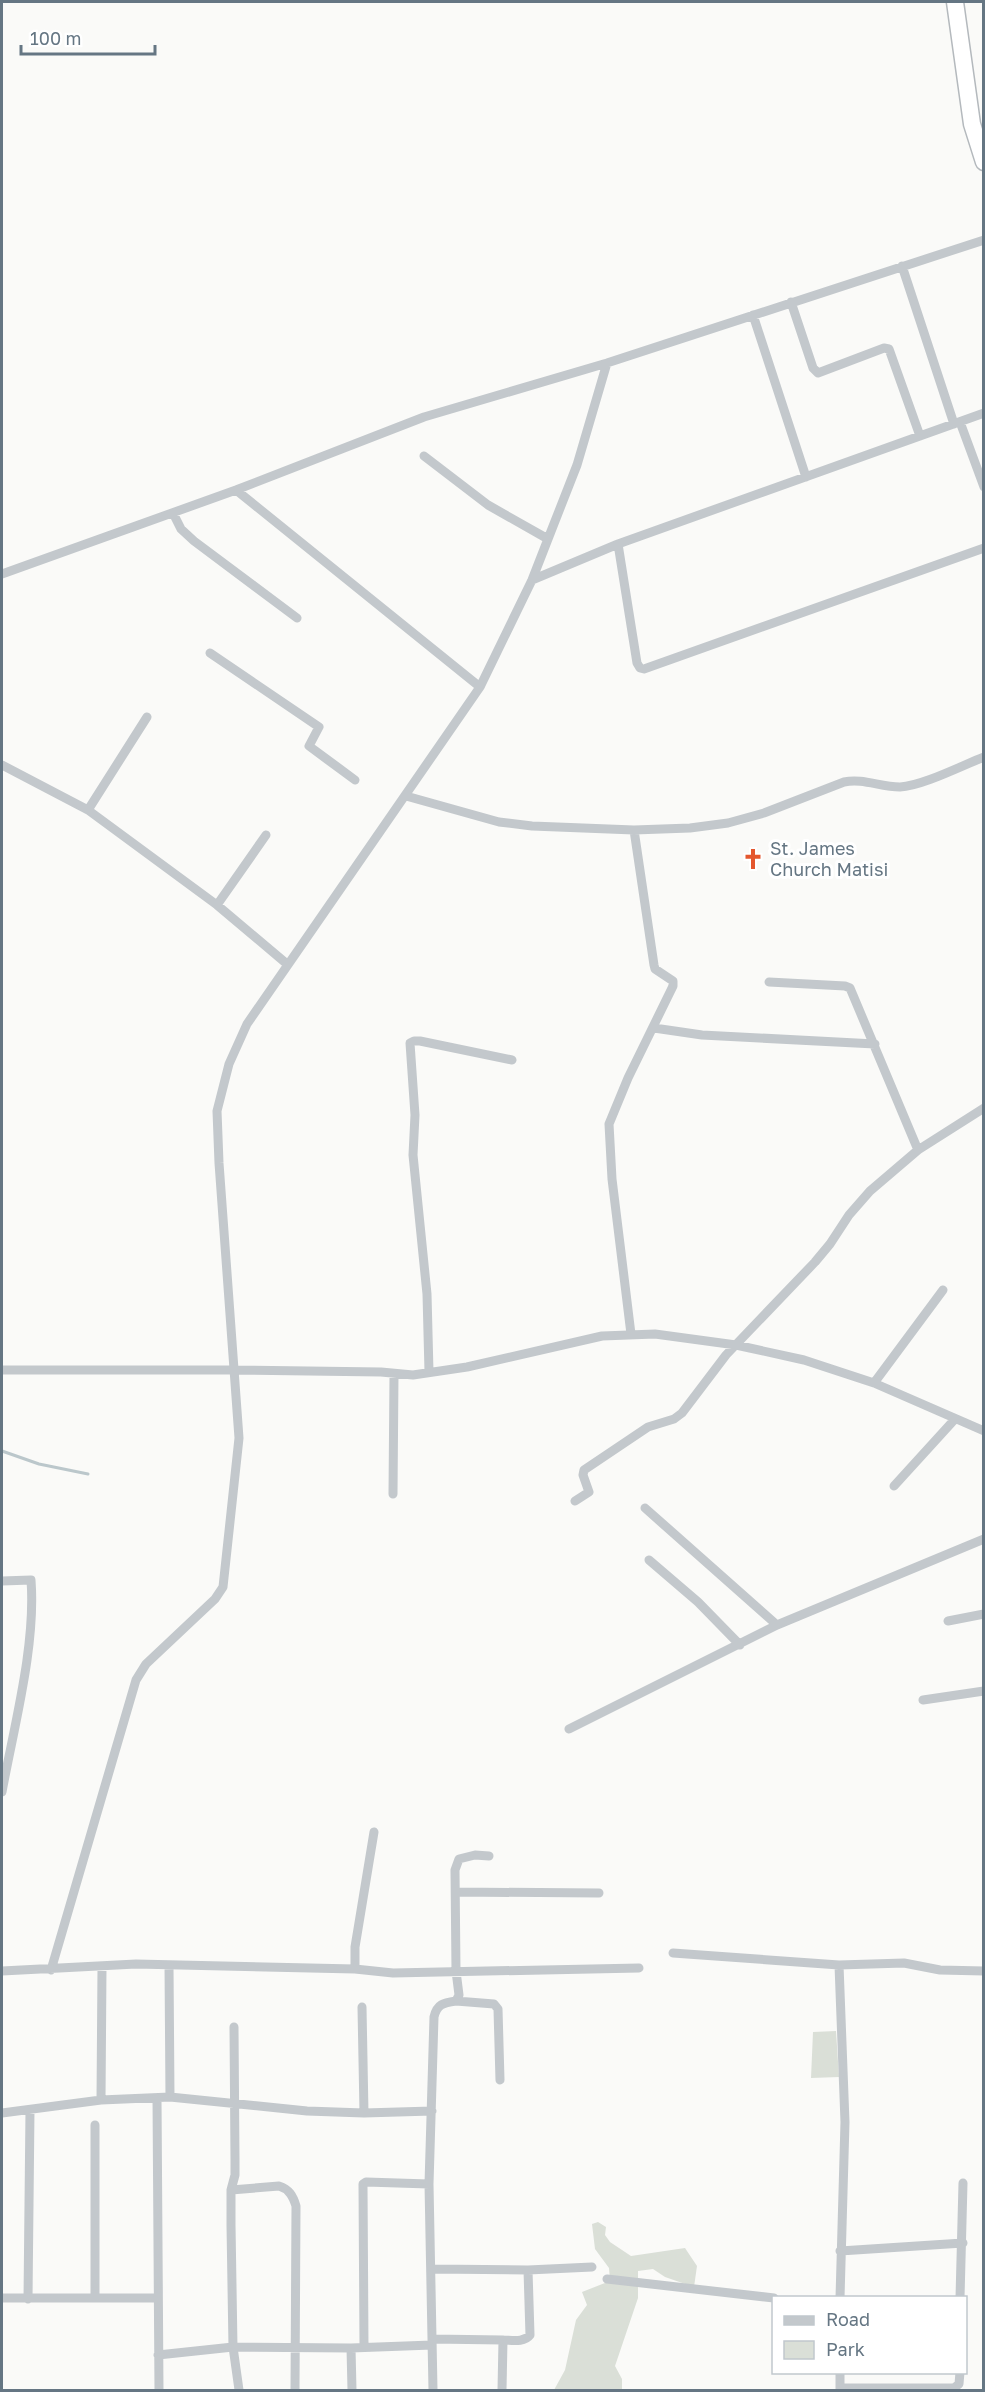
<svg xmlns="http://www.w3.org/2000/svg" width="985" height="2392" viewBox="0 0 985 2392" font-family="'Golos Text',sans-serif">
<rect width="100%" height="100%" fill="#fafaf8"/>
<path fill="#dadfd7" d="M836,2031L839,2077L811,2078L813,2032Z
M598,2222L606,2227L605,2235L610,2242L631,2256L685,2248L697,2266L694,2287L665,2277L653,2269L638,2271V2298L615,2366L622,2379V2390H554L565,2370L576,2320L587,2305L582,2292L610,2281L609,2268L595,2249L592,2224Z"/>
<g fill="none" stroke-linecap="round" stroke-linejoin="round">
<path stroke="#bbc7cb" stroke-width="3" d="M2,1451L39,1464L88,1474"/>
<defs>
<path id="highway" d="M955,2L972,124L984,162"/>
</defs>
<use href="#highway" stroke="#b4b9bd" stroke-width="19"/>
<path stroke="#c3c8cc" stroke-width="9" d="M902,266L954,424
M791,302L813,368L818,373L884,348L889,349L920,436
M753,315L806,477
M960,422L984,487
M424,456L488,505L548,539
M236,490L480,687
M173,513L181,529L194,541L297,618
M618,544L637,663L640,668L644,669L984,548
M2,574L236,490L424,417L607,363L984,240
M532,580L618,544L984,413
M210,653L319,727L309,746L355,780
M2,765L88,810L217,905L287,964
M406,796L499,822L532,826L634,830L690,828L728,823L764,813L844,782C863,778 880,787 900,787C922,786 961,766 984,757
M88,810L147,717
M217,905L266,835
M769,982L845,986L850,988L918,1150
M654,1028L702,1035L875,1044
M631,1334L612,1179L609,1124L628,1078L673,986V981L655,969L654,965L634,830
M2,1370H235L381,1372L413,1375L467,1367L602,1336L655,1334L736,1345L804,1360L874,1383L984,1431
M429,1372L427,1294L413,1155L415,1115L410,1043L414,1041H420L512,1060
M874,1383L943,1290
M894,1486L955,1419
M393,1494L394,1374
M575,1501L589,1492L583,1475L584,1470L648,1427L674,1419L682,1413L726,1355L815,1262L830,1244L849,1215L870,1191L918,1150L984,1108
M645,1508L777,1625
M649,1560L698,1602L740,1645
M2,1581L31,1580C36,1646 14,1726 2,1792
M948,1621L984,1614
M923,1700L984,1691
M569,1729L777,1625L984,1539
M456,1892L599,1893
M673,1953L839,1965L904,1963L940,1970L984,1971
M169,1965L170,2097
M839,1965L845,2122L840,2298
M355,1969V1947L374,1832
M51,1970L136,1680L146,1664L215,1599L223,1587L239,1438L219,1163L217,1111L229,1064L247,1024L480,687L532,580L548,539L577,465L607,363
M2,1971L136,1964L355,1969L393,1973L639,1968
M456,2001L494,2004L498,2009L500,2080
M362,2007L364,2113
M234,2027L235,2159V2175L231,2190V2225L233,2347L239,2390
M157,2098L159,2390
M101,2100L102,1967
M2,2113L101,2100L170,2097L307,2111L364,2113L432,2111
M231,2190L279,2186C289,2189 293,2196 296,2206L295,2390
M840,2251L963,2243
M432,2269L528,2270L592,2267
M607,2279L774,2298
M95,2297V2125
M2,2298H158
M960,2298L963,2183
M28,2299L30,2110
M432,2339L503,2340L502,2390
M503,2340C511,2340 524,2343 530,2335L528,2270
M364,2347L363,2184L366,2182L429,2184
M351,2348L352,2390
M158,2355L233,2347L351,2348L432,2345
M840,2372V2390
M840,2388H954L959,2384L960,2372
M433,2390L429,2184L434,2017C437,2004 443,2003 456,2001L459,1995L456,1971L455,1870L459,1859L475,1855L489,1856"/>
<use href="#highway" stroke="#fff" stroke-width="16"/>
</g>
<defs>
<symbol id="church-bare" viewBox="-9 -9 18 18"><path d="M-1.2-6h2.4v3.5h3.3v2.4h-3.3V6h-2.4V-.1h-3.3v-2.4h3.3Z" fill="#e4572e" stroke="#fff" stroke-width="2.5" paint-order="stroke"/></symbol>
</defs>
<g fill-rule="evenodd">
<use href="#church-bare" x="738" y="844" width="30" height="30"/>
</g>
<g text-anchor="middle" stroke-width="6" stroke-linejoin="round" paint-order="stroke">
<g font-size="18" fill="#657683" stroke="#fff" text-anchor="start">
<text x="770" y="855">St. James<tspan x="770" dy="21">Church Matisi</tspan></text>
</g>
</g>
<rect width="985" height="2392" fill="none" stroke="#657683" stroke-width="6"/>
<rect x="772" y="2296" width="195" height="78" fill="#ffffff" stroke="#c1c8cd" stroke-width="1.5"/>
<rect x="784" y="2316" width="30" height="9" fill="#c3c8cc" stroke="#c1c8cd" stroke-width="1.5"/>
<text x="826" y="2326" font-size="18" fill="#657683">Road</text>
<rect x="784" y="2341" width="30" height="18" fill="#dadfd7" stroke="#c1c8cd" stroke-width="1.5"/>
<text x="826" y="2356" font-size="18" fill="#657683">Park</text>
<path d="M21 45v9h134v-9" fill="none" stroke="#657683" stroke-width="3"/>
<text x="30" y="45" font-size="18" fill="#657683" stroke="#ffffff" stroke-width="4.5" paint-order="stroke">100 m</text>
</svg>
